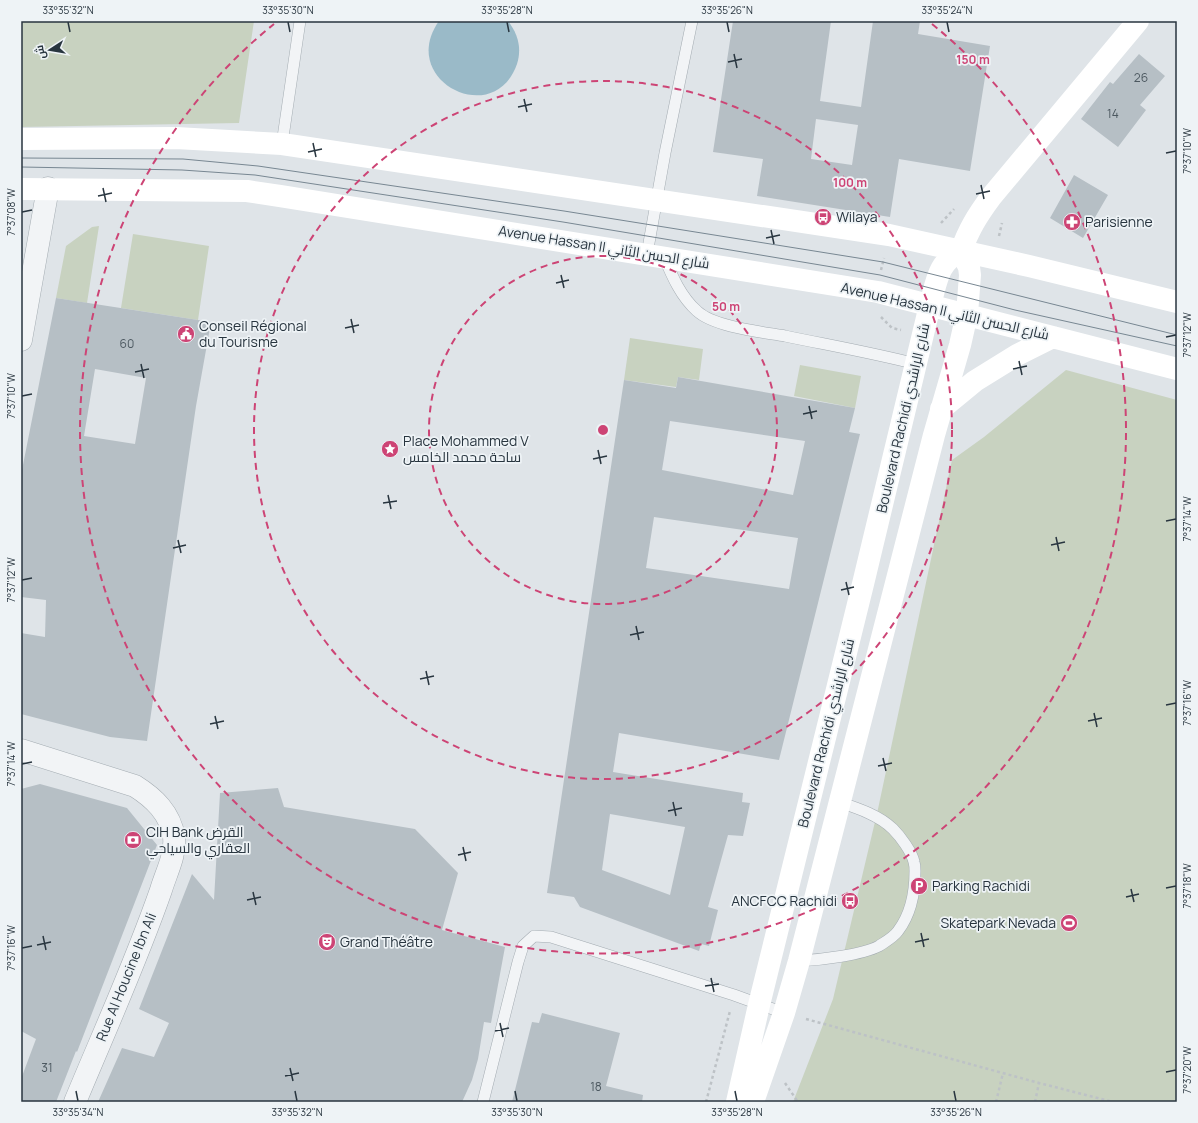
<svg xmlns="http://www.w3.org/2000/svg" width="1198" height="1123" viewBox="0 0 1198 1123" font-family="Manrope,Cairo,sans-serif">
<rect width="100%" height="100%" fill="#dfe4e8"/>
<path fill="#c8d2c0" d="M21,21H254L239,123L21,127Z
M99,226L87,303L56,298L66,246L92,227Z
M133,234L209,246L198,320L121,308Z
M630,338L703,349L699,380L678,377L676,387L624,380Z
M800,365L861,376L855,408L794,396Z
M1066,370L1177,400V1102H793L833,999L878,809L952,460L984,437Z"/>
<path fill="#9abac8" d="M439,21H508C518,34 522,48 517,64C494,130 397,80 439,21Z"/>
<path fill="#b6bfc5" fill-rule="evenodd" d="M733,21H831L820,101L861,107L873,21H920L918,34L990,46L970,171L899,159L890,217L757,196L763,159L713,152ZM816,119L858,125L852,165L811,159Z
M1139,54L1165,76L1140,105L1146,110L1118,147L1081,119L1110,82L1113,84Z
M1074,175L1108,195L1083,238L1050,218Z
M56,298L211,322L196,406L147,741L110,737L21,714V633L45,637L46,600L21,597V475ZM95,369L146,378L135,444L84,436Z
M678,377L855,408L849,432L860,434L779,760L619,733L613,772L743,793L742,802L750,803L743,836L728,835L708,907L718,910L709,946L701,944L699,951L580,907L574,897L547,893L624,380L676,388ZM670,421L805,441L793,495L662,470ZM654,517L798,538L789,589L646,568ZM610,814L685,827L670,895L602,870Z
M40,784L127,808L157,845L77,1052L76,1051L56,1102H21V1079L36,1039L21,1031V789Z
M278,788L284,807L415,829L458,873L442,930L505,947L491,1023L484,1022L478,1059L472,1080L462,1102H98L122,1048L154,1057L169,1023L139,1009L192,874L214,900L220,793Z
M542,1013L620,1033L606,1086L643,1095L642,1102H512L532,1022L539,1023Z"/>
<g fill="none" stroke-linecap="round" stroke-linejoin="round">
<defs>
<path id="lane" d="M282,144L300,21
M647,254L665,153L692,21
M664,257C672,276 681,297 697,311C714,327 762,332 785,336C828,345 873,353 916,364
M799,961C819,960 862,955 879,946C885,942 894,937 898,931C911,914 915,892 915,871C915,868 915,865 914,862C912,852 900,836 893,829C879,815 857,808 839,802
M483,1102L518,962L523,946L534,936L551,937L734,995L784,1013"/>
<path id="street" d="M21,340L48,188
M21,750L135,786C154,798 170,813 174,837C176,855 166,873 161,890C136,962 104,1032 75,1102"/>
</defs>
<use href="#lane" stroke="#a4acb2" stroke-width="12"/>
<use href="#street" stroke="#a4acb2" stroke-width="23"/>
<path stroke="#bdc2c6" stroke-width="2.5" stroke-dasharray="3 3" stroke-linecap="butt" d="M941,223L954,209
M999,236L1002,223
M881,270L884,258
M881,317L892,328L901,330
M806,1019L1039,1083L1113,1102
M785,1083L798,1102
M706,1102L730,1011
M996,1102L1003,1073
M1035,1102L1039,1083"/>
<use href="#lane" stroke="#f2f4f6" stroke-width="11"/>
<use href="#street" stroke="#f2f4f6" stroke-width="22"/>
<path stroke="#fff" stroke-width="22" d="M21,139L176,138L282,144L889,235L1029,266L1177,302
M21,189L247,191L280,196L878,292L1177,369
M961,251C969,229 977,216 991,197L1138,21
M941,409L975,381L1017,355L1053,337
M737,1102L759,1005L863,584L930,305C937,281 937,263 961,251
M753,1102L784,1013L799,961L934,435L960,345L967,314L970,275L969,267L961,251"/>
<path stroke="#788792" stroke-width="1" d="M21,158L183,159L258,166L564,211L883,262L1177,335
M21,167L182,170L255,175L563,222L880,275L1015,310L1177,346"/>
</g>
<path fill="none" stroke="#28353f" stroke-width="1.5" d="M68,22L70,32M288,22L290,32M507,22L509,32M727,22L729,32M947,22L949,32M734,54L737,68M728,62L742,59M524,99L527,112M518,107L532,104M313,143L316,157M308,152L322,149M1166,153L1176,151M981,185L984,199M103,188L106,202M976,194L990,191M98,196L112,193M22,212L32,210M771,230L774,244M766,238L780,235M561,275L564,288M556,283L569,280M351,319L354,333M345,328L359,325M1166,337L1176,335M1019,361L1022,375M141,364L144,378M1013,369L1027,366M135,372L149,369M22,396L32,394M809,406L812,419M803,414L817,411M598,450L601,464M593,459L607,456M388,495L391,509M383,503L397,501M1166,521L1176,519M1056,537L1059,551M178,540L181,553M1051,545L1065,542M173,548L186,545M22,580L32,578M846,582L849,595M841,590L854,587M636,626L639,640M630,635L644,632M426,671L429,685M420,679L434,676M1166,705L1176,703M1094,713L1097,727M215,716L218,729M1088,721L1102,718M210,724L224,721M883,758L886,771M22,764L32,762M878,766L892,763M673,802L676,816M668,811L682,808M463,847L466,861M458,855L471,852M1166,888L1176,886M1131,889L1134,902M253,892L256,905M1126,897L1139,894M247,900L261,897M921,933L924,947M43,936L46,950M915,942L929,939M37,945L51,942M22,948L32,946M711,978L714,992M705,986L719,984M500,1023L503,1037M495,1031L509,1028M290,1068L293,1081M1166,1072L1176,1070M285,1076L299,1073M76,1091L78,1101M295,1091L297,1101M515,1091L517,1101M735,1091L737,1101M954,1091L956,1101"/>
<g fill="none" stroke="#cd4475" stroke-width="2" stroke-dasharray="7 5">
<circle cx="603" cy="430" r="174"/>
<circle cx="603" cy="430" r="349"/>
<path d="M932 24A523 523 0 1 1 274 24"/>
</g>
<defs>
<symbol id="bus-disc" viewBox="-11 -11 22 22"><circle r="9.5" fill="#cd4475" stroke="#eef3f6"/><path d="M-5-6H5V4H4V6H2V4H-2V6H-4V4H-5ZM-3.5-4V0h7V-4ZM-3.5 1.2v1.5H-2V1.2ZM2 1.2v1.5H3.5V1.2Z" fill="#fff"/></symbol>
<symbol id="pharmacy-disc" viewBox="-11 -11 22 22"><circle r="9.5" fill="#cd4475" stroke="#eef3f6"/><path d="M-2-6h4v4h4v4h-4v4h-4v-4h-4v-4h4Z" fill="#fff"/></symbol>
<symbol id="civic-disc" viewBox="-11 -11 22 22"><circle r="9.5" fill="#cd4475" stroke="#eef3f6"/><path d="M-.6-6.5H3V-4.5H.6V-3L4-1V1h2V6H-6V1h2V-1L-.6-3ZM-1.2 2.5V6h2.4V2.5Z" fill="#fff"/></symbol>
<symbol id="sight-disc" viewBox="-11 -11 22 22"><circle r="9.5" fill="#cd4475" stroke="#eef3f6"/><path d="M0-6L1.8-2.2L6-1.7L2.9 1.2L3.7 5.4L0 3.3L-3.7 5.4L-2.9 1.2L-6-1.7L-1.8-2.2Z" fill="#fff"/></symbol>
<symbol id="bank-disc" viewBox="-11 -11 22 22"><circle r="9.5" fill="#cd4475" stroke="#eef3f6"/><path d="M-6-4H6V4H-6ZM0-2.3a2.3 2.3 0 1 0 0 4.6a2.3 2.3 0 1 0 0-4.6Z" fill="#fff"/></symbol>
<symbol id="parking-disc" viewBox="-11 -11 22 22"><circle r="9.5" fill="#cd4475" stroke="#eef3f6"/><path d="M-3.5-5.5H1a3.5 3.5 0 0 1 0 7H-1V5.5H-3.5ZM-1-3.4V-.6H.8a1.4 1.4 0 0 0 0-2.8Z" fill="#fff"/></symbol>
<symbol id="stadium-disc" viewBox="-11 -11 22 22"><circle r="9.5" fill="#cd4475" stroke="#eef3f6"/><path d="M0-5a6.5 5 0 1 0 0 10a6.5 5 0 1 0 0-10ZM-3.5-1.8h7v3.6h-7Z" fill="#fff"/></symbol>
<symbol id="theatre-disc" viewBox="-11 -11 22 22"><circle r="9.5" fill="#cd4475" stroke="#eef3f6"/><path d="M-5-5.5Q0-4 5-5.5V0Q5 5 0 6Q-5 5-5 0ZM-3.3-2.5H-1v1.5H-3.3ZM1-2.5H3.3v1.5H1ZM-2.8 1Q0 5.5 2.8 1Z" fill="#fff"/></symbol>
</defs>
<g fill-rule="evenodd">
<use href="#bus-disc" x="813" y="207" width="20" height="20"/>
<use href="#pharmacy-disc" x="1062" y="212" width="20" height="20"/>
<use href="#civic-disc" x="176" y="324" width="20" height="20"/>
<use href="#sight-disc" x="380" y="439" width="20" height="20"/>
<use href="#bank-disc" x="123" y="830" width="20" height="20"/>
<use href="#parking-disc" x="909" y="876" width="20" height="20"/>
<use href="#bus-disc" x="840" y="891" width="20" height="20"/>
<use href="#stadium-disc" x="1059" y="913" width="20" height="20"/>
<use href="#theatre-disc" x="317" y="932" width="20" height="20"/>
</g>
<g text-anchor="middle" stroke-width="3.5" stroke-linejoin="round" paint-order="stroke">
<g font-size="12" fill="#4c5860">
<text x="1141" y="82">26</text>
<text x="1113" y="118">14</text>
<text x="127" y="348">60</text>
<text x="47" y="1072">31</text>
<text x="596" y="1091">18</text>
</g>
<g font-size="14" fill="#28353f" stroke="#eef3f6" text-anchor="start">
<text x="836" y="222">Wilaya</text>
<text x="1085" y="227">Parisienne</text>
<text x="199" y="331">Conseil Régional<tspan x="199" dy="16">du Tourisme</tspan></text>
<text x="403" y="446">Place Mohammed V<tspan x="403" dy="16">ساحة محمد الخامس</tspan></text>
<text x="146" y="837">CIH Bank القرض<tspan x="146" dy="16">العقاري والسياحي</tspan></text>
<text x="932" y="891">Parking Rachidi</text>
<text x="837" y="906" text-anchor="end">ANCFCC Rachidi</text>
<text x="1056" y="928" text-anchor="end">Skatepark Nevada</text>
<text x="340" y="947">Grand Théâtre</text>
</g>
<g font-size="14" fill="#28353f" stroke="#eef3f6">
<text transform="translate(604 247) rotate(9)" y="5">Avenue Hassan II شارع الحسن الثاني</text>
<text transform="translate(945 311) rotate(13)" y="5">Avenue Hassan II شارع الحسن الثاني</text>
<text transform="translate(903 418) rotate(-77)" y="5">Boulevard Rachidi شارع الراشدي</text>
<text transform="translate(826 733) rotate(-76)" y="5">Boulevard Rachidi شارع الراشدي</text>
<text transform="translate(126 977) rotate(-68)" y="5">Rue Al Houcine Ibn Ali</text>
</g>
</g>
<circle cx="603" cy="430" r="6" fill="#cd4475" stroke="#eef3f6" stroke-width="2"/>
<g font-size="12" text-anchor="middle" font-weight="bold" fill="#cd4475" stroke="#eef3f6" stroke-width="3.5" stroke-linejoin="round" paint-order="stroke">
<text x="973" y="64">150 m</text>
<text x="850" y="187">100 m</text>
<text x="726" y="311">50 m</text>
</g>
<rect width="1198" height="1123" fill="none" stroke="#eef3f6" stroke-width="44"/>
<g transform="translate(50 50) rotate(258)" stroke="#eef3f6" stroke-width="3" paint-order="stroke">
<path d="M0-3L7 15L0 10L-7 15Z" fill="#28353f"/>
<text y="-6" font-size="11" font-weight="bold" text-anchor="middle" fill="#28353f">ش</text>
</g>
<rect x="22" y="22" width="1154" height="1079" fill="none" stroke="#28353f" stroke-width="1.5"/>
<g font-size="10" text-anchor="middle" fill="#28353f">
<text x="68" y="14">33°35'32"N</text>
<text x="288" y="14">33°35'30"N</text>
<text x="507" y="14">33°35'28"N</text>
<text x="727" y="14">33°35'26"N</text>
<text x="947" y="14">33°35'24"N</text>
<text transform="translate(1187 151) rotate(-90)" y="4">7°37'10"W</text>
<text transform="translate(11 212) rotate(-90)" y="4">7°37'08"W</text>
<text transform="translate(1187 335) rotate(-90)" y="4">7°37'12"W</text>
<text transform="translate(11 396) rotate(-90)" y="4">7°37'10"W</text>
<text transform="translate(1187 519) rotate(-90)" y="4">7°37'14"W</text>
<text transform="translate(11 580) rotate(-90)" y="4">7°37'12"W</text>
<text transform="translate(1187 703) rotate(-90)" y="4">7°37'16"W</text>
<text transform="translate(11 764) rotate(-90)" y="4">7°37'14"W</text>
<text transform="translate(1187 886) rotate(-90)" y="4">7°37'18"W</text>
<text transform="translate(11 948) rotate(-90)" y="4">7°37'16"W</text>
<text transform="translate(1187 1070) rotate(-90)" y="4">7°37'20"W</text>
<text x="78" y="1116">33°35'34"N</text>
<text x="297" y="1116">33°35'32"N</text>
<text x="517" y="1116">33°35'30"N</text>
<text x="737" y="1116">33°35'28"N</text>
<text x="956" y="1116">33°35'26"N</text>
</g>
</svg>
